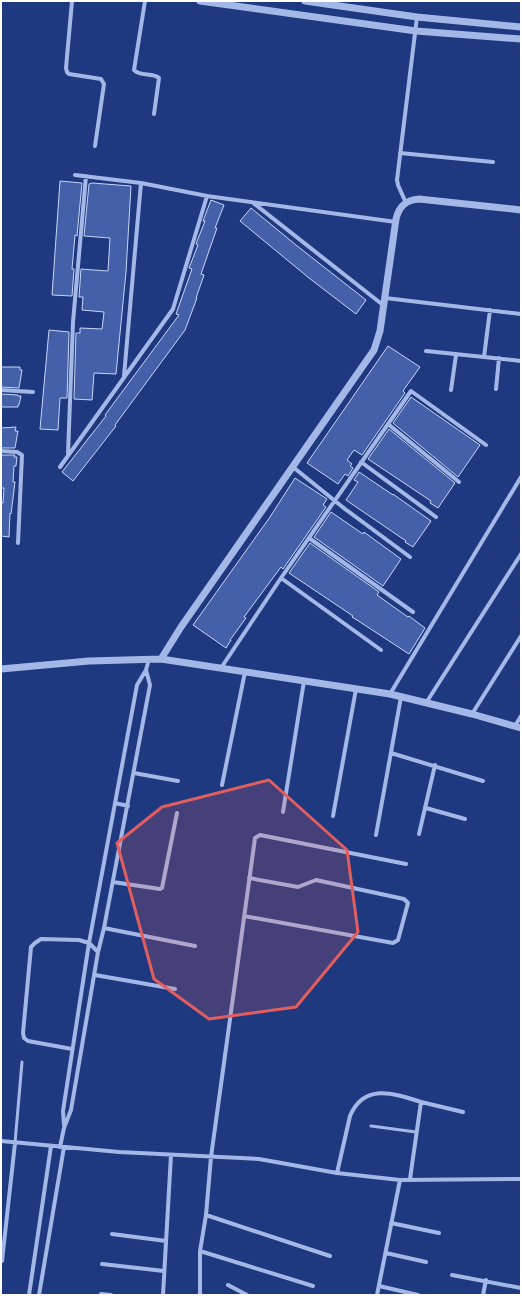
<svg xmlns="http://www.w3.org/2000/svg" width="522" height="1296" viewBox="0 0 522 1296" font-family="'Exo 2',sans-serif">
<rect width="100%" height="100%" fill="#1f3981"/>
<path fill="#4460a8" stroke="#c8d6f6" d="M60,181L82,183L77,236L75,235L72,269H74L72,296L52,295Z
M92,183L131,186L126,272L116,374L94,373L92,400L74,399L76,333H80V328L102,329L104,312L82,310L83,297H79L81,269L108,271L110,238L84,236L89,184Z
M211,200L224,205L215,228H217L201,274L204,275L196,298H197L185,330L115,425L116,426L73,481L62,472L106,416L105,415L119,396L179,315L176,314L192,269L189,268L198,245L196,244L205,221H203Z
M251,208L296,245L366,300L356,314L309,278L240,221Z
M49,330L69,332L67,398H60L58,430L40,429Z
M388,346L420,367L405,388L403,391L405,393L362,455L354,450L347,460L352,464L350,466L353,468L348,476L345,474L338,484L307,463Z
M1,367H20V370H22L19,388L1,387Z
M1,394L18,395V396H21L19,405H18V407H1Z
M411,397L480,445L458,477L393,423Z
M16,427L15,431H18L15,448H1V428Z
M389,429L455,483L438,508L430,503L431,501L368,459Z
M1,455H15L14,457H17L16,466H14L13,482H15L11,514L10,513L9,537L1,536V503H3L4,488H1Z
M359,472L393,495V494L431,521L413,547L405,542L406,541L346,500L358,482L354,480Z
M295,478L327,499L323,505L326,507L283,569L281,567L244,617L246,618L230,640H231L226,648L193,625L270,517Z
M331,512L363,534L364,532L401,559L383,586L314,537Z
M310,543L379,592L377,595L398,610L408,617L409,616L425,628L409,654L360,622L352,617L353,616L289,573Z"/>
<g fill="none" stroke-linecap="round" stroke-linejoin="round">
<path stroke="#a4b8e8" stroke-width="3" d="M371,1126L416,1132
M15,1143L22,1062"/>
<path stroke="#a4b8e8" stroke-width="4" d="M72,1L66,68L67,72L69,74L101,79L104,84L95,146
M145,1L134,70C140,77 153,72 159,78L154,114
M400,153L493,162
M75,175L141,183L207,196L396,222
M252,202L383,305
M406,203L398,185L397,180L417,17
M385,298L521,314
M490,310L484,357L521,361
M426,351L484,357
M124,376L141,183
M496,389L499,358
M1,390L33,392
M451,390L456,355
M388,424L459,482
M1,451L17,452L22,455L18,543
M68,454L73,322L86,176
M361,462L436,517
M60,467L173,309L207,196
M293,467L345,509L410,557
M309,538L413,612
M281,578L381,650
M221,668L281,578L411,391L486,445
M390,694L521,477
M426,703L521,554
M472,714L521,636
M515,726L521,716
M391,753L483,781
M134,773L178,781
M222,785L245,672
M115,803L128,806
M426,808L465,819
M283,812L304,681
M333,816L356,689
M419,834L435,765
M376,835L401,697
M113,882L160,889L162,888L177,813
M244,916L393,943L398,940L408,903L404,899L316,880L298,887L249,878
M104,928L195,946
M95,975L175,989
M72,1049L28,1041L24,1038L23,1033L31,947L35,943L41,939L79,940L89,943L98,952
M64,1125L63,1111L89,943L137,685L146,670L149,659
M1,1141L119,1152L259,1159L337,1173L400,1180L521,1179
M60,1147L64,1128L71,1110L98,952L104,928L150,685L146,670
M337,1173L350,1116C364,1083 393,1093 421,1102
M410,1179L421,1102L463,1112
M206,1215L330,1256
M391,1223L439,1233
M112,1234L166,1241
M200,1251L313,1286
M386,1253L426,1262
M2,1261L15,1143
M102,1264L164,1271
M452,1275L521,1288
M228,1285L247,1295
M379,1286L418,1295
M101,1294L111,1295
M29,1295L51,1146
M39,1295L64,1147
M163,1295L171,1155
M200,1295V1251L206,1215L211,1157L255,838L260,835L406,864
M377,1295L400,1180
M483,1295L486,1280"/>
<path stroke="#a4b8e8" stroke-width="7" d="M200,1L416,31L521,39
M305,1L417,17L521,27
M161,659L181,627L374,350L380,331L396,219C399,206 406,200 419,199L521,210
M1,669L89,661L161,659L390,694L472,714L521,728"/>
</g>
<path fill="#e05e5e" fill-opacity="0.2" stroke="#e05e5e" stroke-width="3" stroke-linejoin="round" d="M269,780L347,850L358,932L296,1007L209,1019L154,979L117,843L162,807Z"/>
<rect width="522" height="1296" fill="none" stroke="#ffffff" stroke-width="4"/>
</svg>
